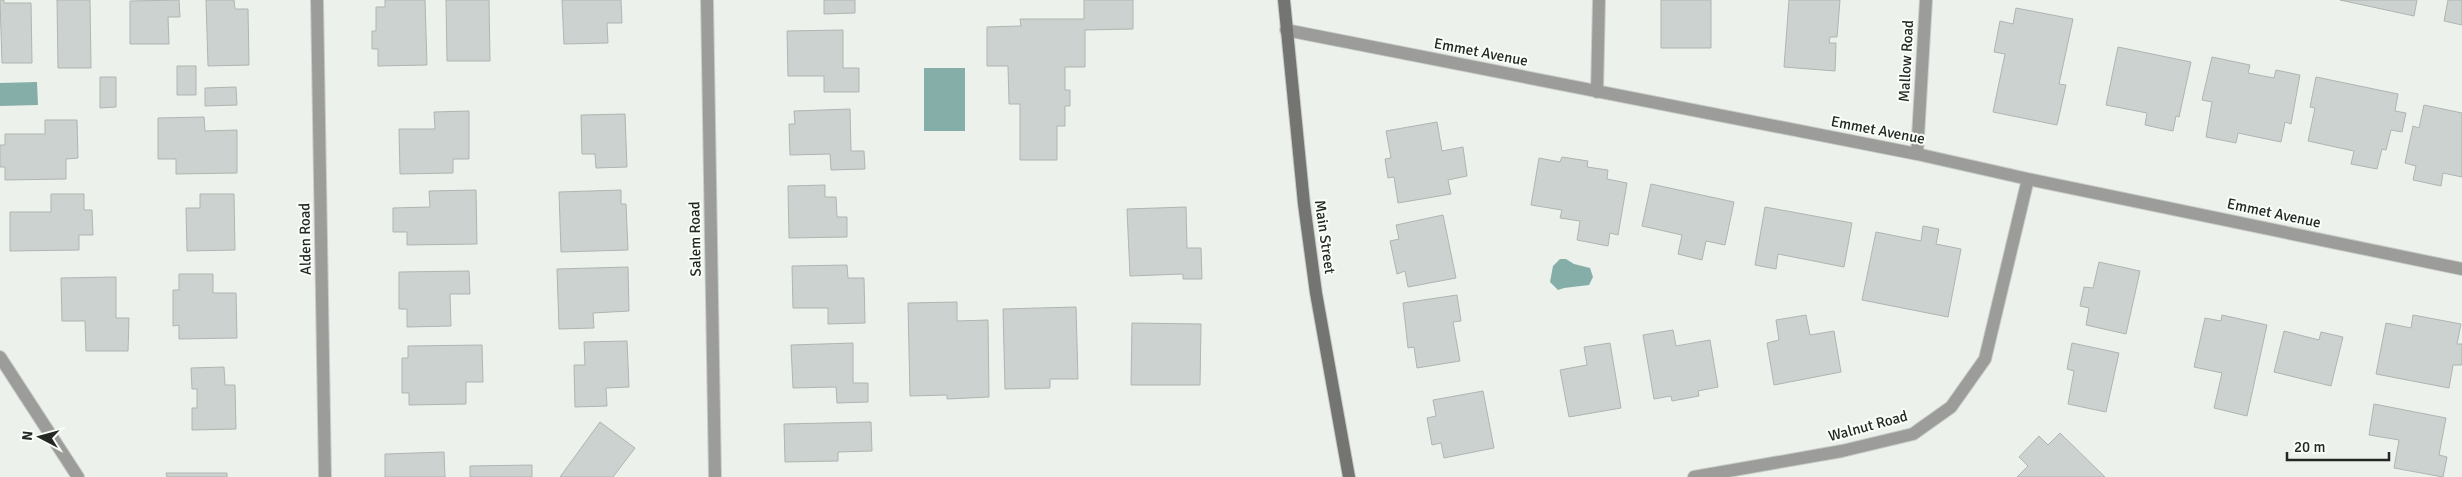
<svg xmlns="http://www.w3.org/2000/svg" width="2462" height="477" viewBox="0 0 2462 477" font-family="Signika,sans-serif">
<rect width="100%" height="100%" fill="#ecf1ec"/>
<path fill="#85aea8" d="M924,68H965V131H924Z
M37,82L38,105L0,106V83Z
M1560,259H1566L1574,264L1590,268L1593,277L1589,285L1564,288L1558,290L1550,282L1553,266Z"/>
<path fill="#ccd2cf" stroke="#afb5b2" d="M0,0H4V3H31L32,63H2Z
M57,0H90L91,68H58Z
M179,0L180,17H168L169,44H130V1Z
M206,0H234L235,9H248L249,65L208,66Z
M385,0H425L427,65L378,66V49H372V31H376V7H385Z
M446,0H489L490,61H447Z
M562,0H621L622,23H607L608,43L564,44Z
M824,0H855V13L824,14Z
M1084,0H1133V29L1085,30V67H1065V90H1070V106H1065V126H1057V160H1020V104H1009L1008,66H987V27L1021,26L1020,19H1084Z
M1661,0H1711V48H1661Z
M1789,0H1840L1837,37H1830L1829,43H1836L1835,71L1784,67Z
M2340,0H2417L2414,16Z
M2448,0H2462V25L2444,21Z
M2016,8L2073,19L2059,84L2066,85L2057,125L1993,112L2005,54L1994,52L2000,21L2013,24Z
M843,30V68H859V92H824V76H788L787,31Z
M2118,47L2191,62L2179,117L2176,116L2173,131L2145,125L2147,113L2106,105Z
M2212,57L2250,65L2248,73L2274,78L2276,70L2300,75L2291,124L2285,122L2281,142L2238,133L2236,143L2206,137L2212,102L2202,100Z
M177,66H196V95H177Z
M100,77H116V107L100,108Z
M2316,77L2398,94L2395,111L2406,113L2402,132L2391,130L2386,150L2382,149L2377,169L2351,164L2354,151L2308,141L2315,108L2310,107Z
M236,87L237,105L205,106V88Z
M2424,105L2462,113V177L2443,173L2441,186L2413,180L2416,166L2405,163L2413,126L2419,128Z
M850,109L851,151H864L865,169L831,170L830,154L790,155L789,124H795L794,111Z
M469,111V159H453V173L400,174L399,129H435L434,112Z
M625,114L627,167L596,168L595,154H582L581,115Z
M204,117L205,131L237,130V173L176,174V159H158V118Z
M45,120H77L78,158L66,159V179L5,180V167H0V145H5V134H45Z
M1437,122L1442,151L1463,147L1467,176L1448,180L1451,194L1398,203L1394,177L1388,178L1385,159L1391,158L1386,131Z
M1562,157L1588,161L1587,167L1608,170L1607,179L1627,183L1618,235L1610,233L1608,246L1577,240L1580,221L1560,218L1562,210L1531,205L1539,158L1560,162Z
M1651,184L1734,202L1725,245L1706,241L1702,260L1678,254L1682,235L1642,226Z
M825,185V197H836L837,217H847V237L789,238L788,186Z
M476,190L477,244L407,245V232H393V208L430,207L429,191Z
M621,190V204H626L628,250L561,252L559,192Z
M51,194H84V210H92L93,235H79V250L10,251V212H51Z
M200,194H234L235,250L187,251L186,208H200Z
M1186,207L1187,248H1201L1202,279H1183V274L1130,276L1127,209Z
M1765,207L1852,223L1844,267L1778,254L1776,269L1755,265Z
M1443,215L1456,278L1408,287L1405,271L1397,274L1390,241L1399,239L1396,225Z
M1923,226L1939,229L1936,244L1961,249L1948,317L1862,300L1876,232L1921,241Z
M2099,262L2140,271L2126,334L2086,325L2089,308L2080,306L2084,287L2093,288Z
M847,265L848,278H864L865,323L828,324V308H793L792,266Z
M628,267L629,311L593,313L594,328L559,329L557,269Z
M469,271L470,294H450L451,326L407,327V309H399V272Z
M179,274H213V293H236L237,338L179,339V325L173,326V290H179Z
M116,277V318H129L128,351H86L85,321H62L61,278Z
M1457,295L1461,321L1453,322L1460,361L1417,368L1414,347L1408,348L1403,303Z
M957,302V321L988,320L989,397L947,399V395L910,396L908,303Z
M1076,307L1078,379H1050V388L1005,389L1003,309Z
M1806,315L1810,335L1834,331L1841,372L1774,385L1767,343L1779,340L1776,320Z
M2222,315L2267,325L2247,416L2214,408L2222,373L2194,367L2205,318L2221,321Z
M2413,315L2461,324L2457,344H2462V365H2453L2449,388L2376,374L2386,323L2411,328Z
M1132,323L1201,324L1200,385H1131Z
M1673,330L1676,346L1710,340L1718,387L1698,391L1699,396L1672,401L1671,396L1654,399L1643,335Z
M2284,331L2319,340L2321,332L2343,337L2331,386L2274,372Z
M627,341L629,387L606,388L607,406L575,407L574,365H585L584,342Z
M853,343V383H868V402L837,403L836,387L793,388L791,345Z
M1610,343L1621,408L1569,417L1560,370L1587,365L1584,347Z
M2072,343L2119,353L2106,412L2068,404L2074,371L2067,369Z
M482,345L483,382H466V404L409,405V393H402V358H408V346Z
M224,367L225,385H235L236,429L192,430V408H197V389H192L191,368Z
M1483,391L1494,448L1444,458L1441,443L1432,445L1427,418L1436,416L1433,400Z
M2374,404L2446,418L2439,455L2447,457L2443,477L2394,468L2399,440L2369,435Z
M600,422L635,448L613,477H560Z
M871,422L872,451L838,452V461L785,462L784,424Z
M2060,433L2105,477H2017L2028,466L2019,457L2039,436L2048,445Z
M444,452L445,477H385V454Z
M532,465V477H470V466Z
M166,473H227V477H167Z"/>
<g fill="none" stroke-linecap="round" stroke-linejoin="round">
<defs>
<path id="street" d="M317,0L325,477
M707,0L715,477
M1286,30L1917,154L2028,179L2462,269
M1597,92L1599,0
M1917,154L1926,0
M0,357L78,477
M1694,477L1842,451L1913,434L1951,407L1985,359L2028,179"/>
<path id="secondary" d="M1284,0L1304,204L1316,293L1349,477"/>
</defs>
<use href="#street" stroke="#c8cdc8" stroke-width="14"/>
<use href="#secondary" stroke="#c8cdc8" stroke-width="14"/>
<use href="#street" stroke="#9c9d9a" stroke-width="12"/>
<use href="#secondary" stroke="#747572" stroke-width="12"/>
</g>
<g text-anchor="middle" stroke-width="4" stroke-linejoin="round" paint-order="stroke">
<g font-size="15" fill="#252725" stroke="#f9fef9">
<text transform="translate(1481 52) rotate(11)" y="5">Emmet Avenue</text>
<text transform="translate(1906 61) rotate(-87)" y="5">Mallow Road</text>
<text transform="translate(1878 130) rotate(11)" y="5">Emmet Avenue</text>
<text transform="translate(2274 213) rotate(12)" y="5">Emmet Avenue</text>
<text transform="translate(1325 237) rotate(82)" y="5">Main Street</text>
<text transform="translate(305 239) rotate(-91)" y="5">Alden Road</text>
<text transform="translate(695 239) rotate(-91)" y="5">Salem Road</text>
<text transform="translate(1868 426) rotate(-15)" y="5">Walnut Road</text>
</g>
</g>
<g transform="translate(40 437) rotate(276)" stroke="#f9fef9" stroke-width="4" paint-order="stroke">
<path d="M0-4L9 19L0 12L-9 19Z" fill="#252725"/>
<text y="-8" font-size="14" font-weight="bold" text-anchor="middle" fill="#252725">N</text>
</g>
<path d="M2287 452v8h102v-8" fill="none" stroke="#252725" stroke-width="2.5"/>
<text x="2294" y="452" font-size="15" fill="#252725" stroke="#f9fef9" stroke-width="4" paint-order="stroke">20 m</text>
</svg>
